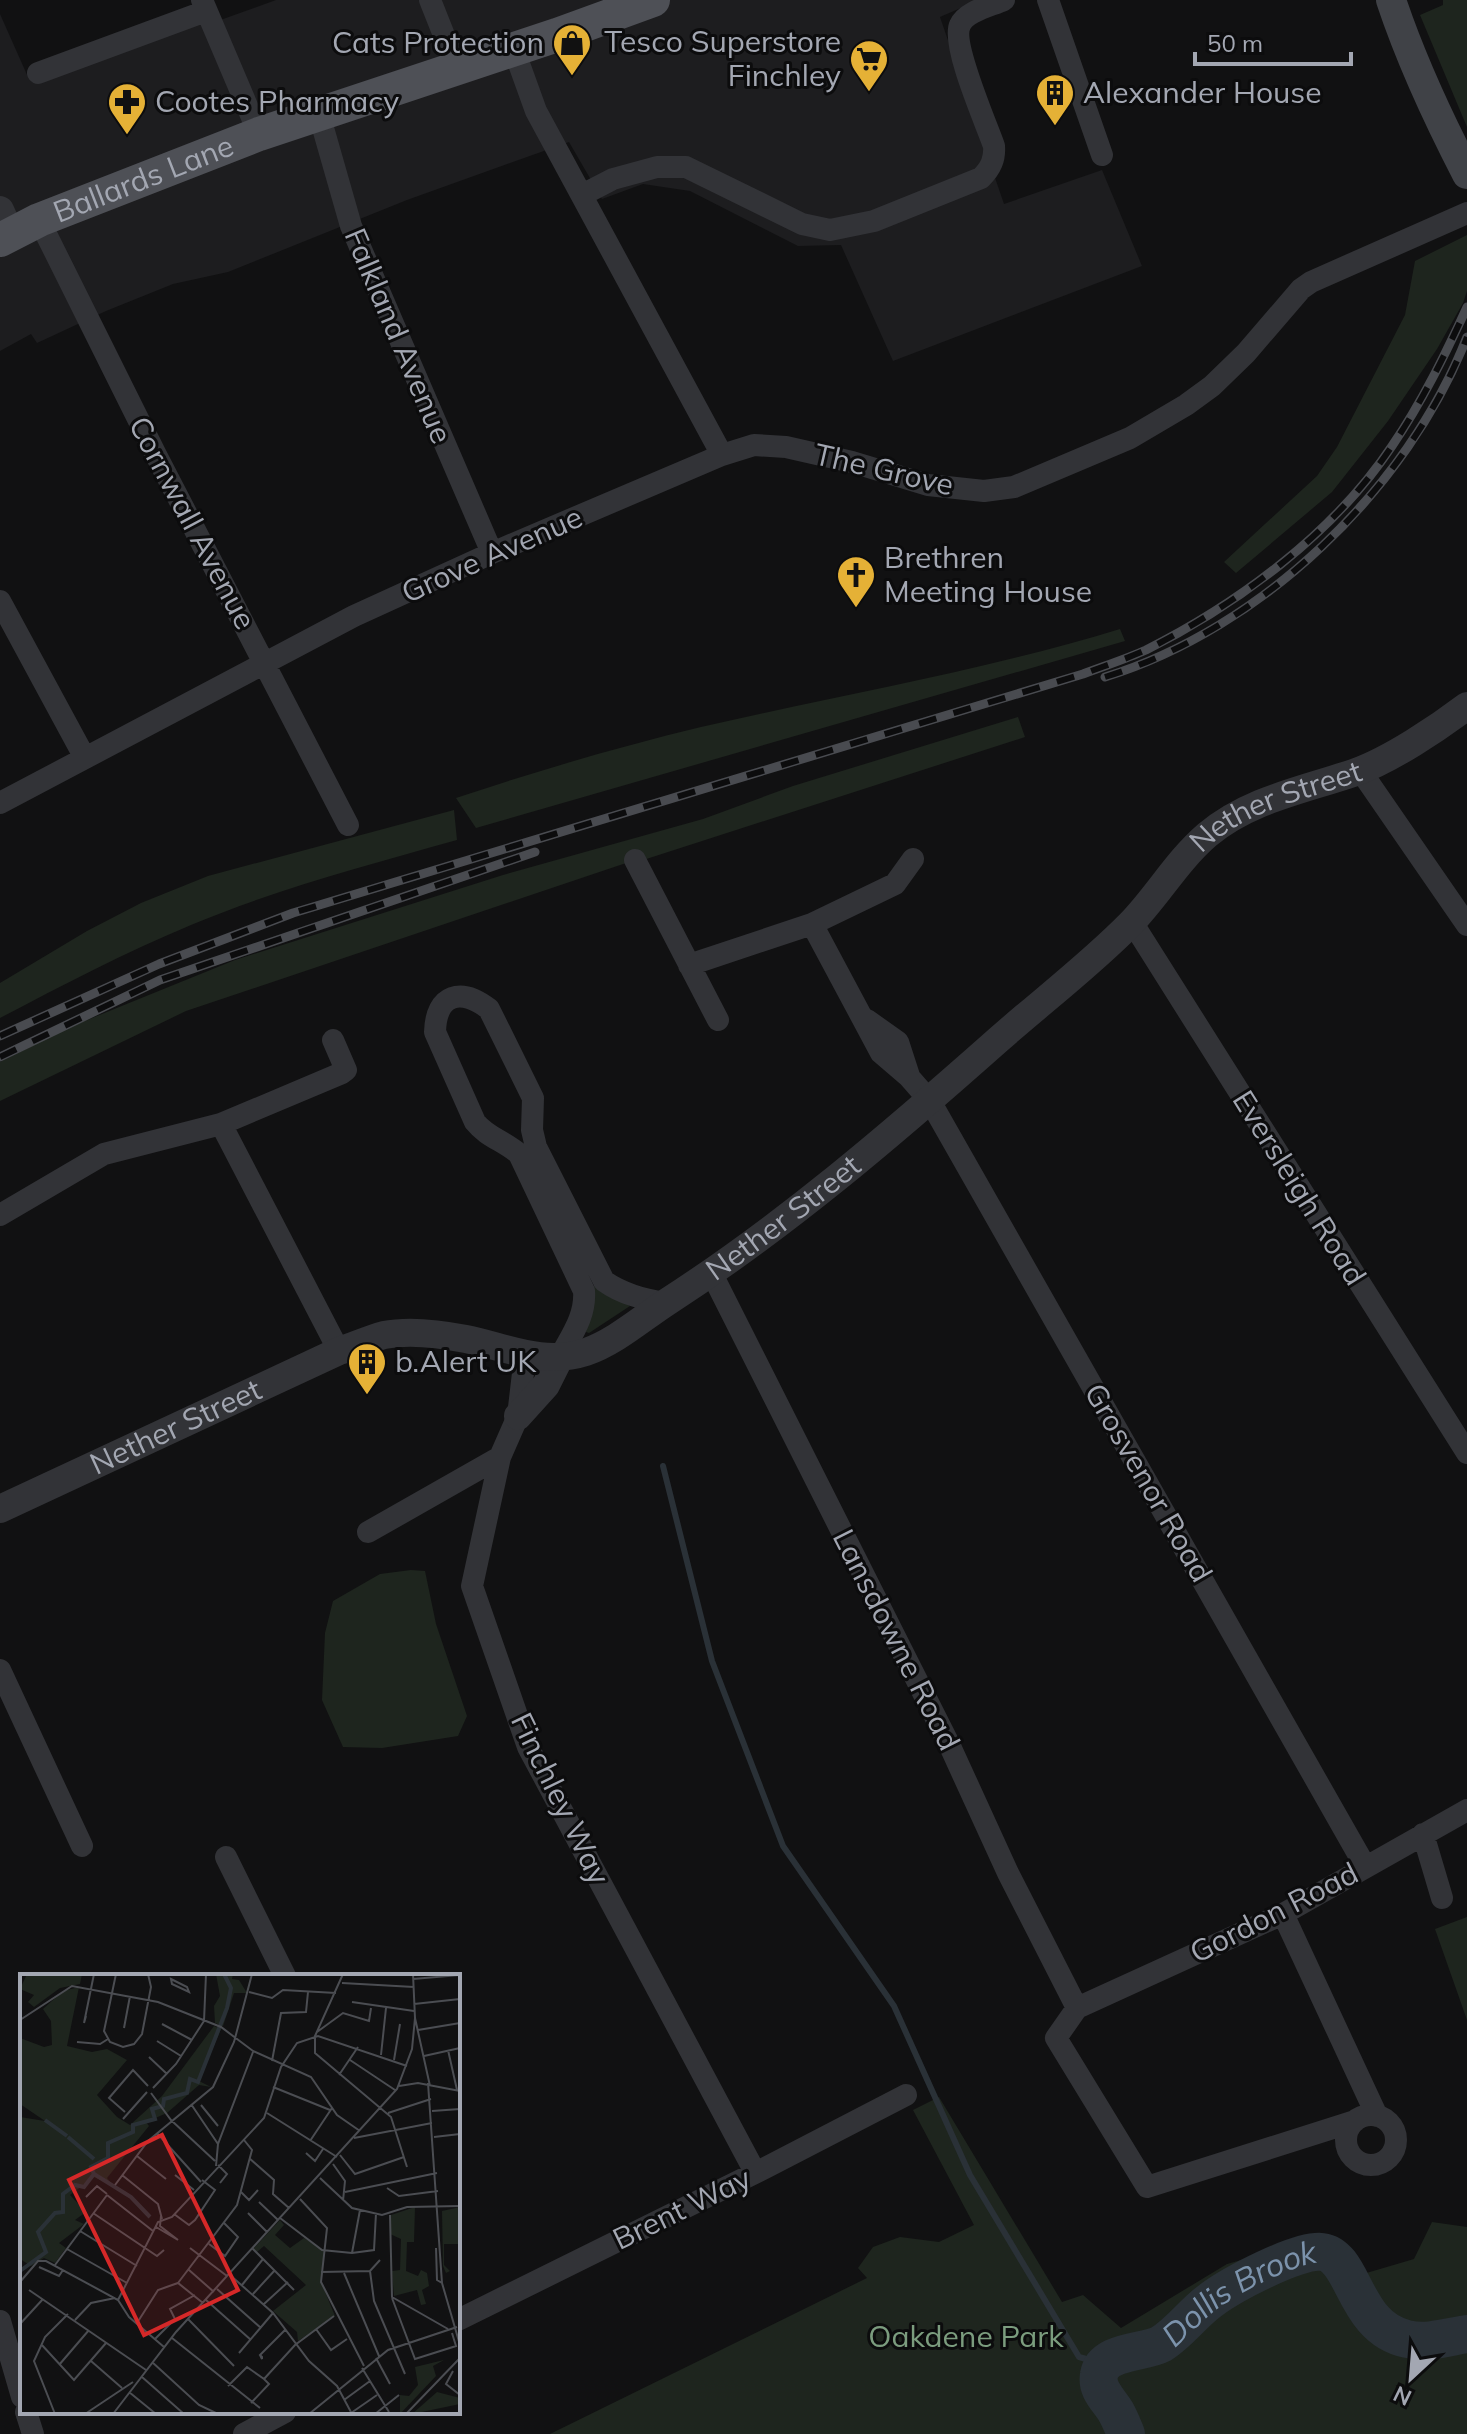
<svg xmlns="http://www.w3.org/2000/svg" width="1467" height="2434" viewBox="0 0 1467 2434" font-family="Mulish,sans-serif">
<rect width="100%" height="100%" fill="#111112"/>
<path fill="#1d1d1f" d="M276,0H979L940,17L1004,204L1102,170L1142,266L893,361L841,245L798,246L690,191L643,184L602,199L569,142L407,200L228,272L173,284L106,311L37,343L31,334L0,351V14L28,77L207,12L212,23Z"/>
<path fill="#1e251e" d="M1443,0H1467V127L1420,15L1443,5Z
M1467,235V291L1463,303L1437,349L1388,421L1332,492L1236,573L1224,562L1317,476L1337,447L1405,315L1415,261Z
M1120,629L1125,641L476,828L456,798C537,771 618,747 701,727C840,695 983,671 1120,629Z
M1018,717L1025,737L637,862L635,860L186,1011L0,1101V1062L70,1027L235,960L503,875L703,819L793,786Z
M454,810L457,840C368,865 277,889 191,925C126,952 63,985 0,1018V983L87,931L141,903L208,876Z
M595,1285L630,1306L589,1333L586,1332L592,1288Z
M411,1570L425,1571L436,1624L467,1716L458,1736L382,1748L343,1747L322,1700L325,1633L333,1601L380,1574Z
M1467,1917V2020L1435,1929Z
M939,2097L1062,2302L1083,2295L1121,2328L1227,2264L1323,2237L1363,2274L1414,2259L1432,2222L1467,2227V2434H550L867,2278L858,2268L873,2247L900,2237L939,2242L974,2225L913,2110Z"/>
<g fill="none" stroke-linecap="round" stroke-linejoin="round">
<path stroke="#2a3137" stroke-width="6" d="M663,1466L712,1661L783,1846L894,2006L970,2175L1079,2357L1104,2364"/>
<path stroke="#2a3137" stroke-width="38" id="s1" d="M1126,2434C1123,2427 1120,2419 1116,2412C1109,2400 1096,2390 1099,2375C1103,2350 1145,2353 1161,2344C1179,2333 1194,2312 1211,2300C1231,2285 1298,2249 1322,2252C1355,2256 1353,2328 1407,2339C1426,2344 1448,2337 1467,2334"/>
<path stroke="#323337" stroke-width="22" d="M202,0L259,134
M430,0L457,68
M1048,0L1102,155
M514,50L536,111L722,455L754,445L786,447L852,462L928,485L984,491L1014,487L1130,438L1186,405L1212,386L1246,353L1301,289L1311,282L1467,213
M38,73L206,11
M319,114L351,226L492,553
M582,195L613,179L657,167H686L802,224L830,230L874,221L981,178C991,168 995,159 994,146C986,123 951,44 960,25C966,11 991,6 1004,0
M39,220L155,453L348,825
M0,601L85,758
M1360,770L1467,925
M0,803L354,616L492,553L722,455
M635,860L718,1020
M1132,922L1467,1453
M812,924L895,884L913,859
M689,965L812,924L881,1053L909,1077L930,1101L1365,1866
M867,1020L898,1042L909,1076
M221,1124L342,1073L346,1070L333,1040
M0,1215L104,1154L221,1124L339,1351
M712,1274L949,1744L1008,1873L1077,2008
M525,1356L518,1416L500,1457L472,1586L528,1747L755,2172
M560,1357C571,1336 586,1316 584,1291L519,1154C504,1141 487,1137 475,1122L435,1032C436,994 461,987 489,1009L533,1098L532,1130L536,1147L604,1281C622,1294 643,1299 665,1303
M368,1532L500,1457
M0,1670L82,1846
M1423,1834L1442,1898
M226,1857L285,1976
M1283,1914L1377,2116
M1077,2008L1283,1914L1467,1810
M1077,2008L1056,2038L1147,2187L1355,2121
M1346 2140a25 25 0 1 1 50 0a25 25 0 1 1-50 0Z
M458,2320L767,2167L906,2095
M0,2321L22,2397
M26,2412L33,2434
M244,2434L285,2412"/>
<g stroke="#323337" stroke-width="28">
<path d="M0,210L11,234"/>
<path d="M518,1416L546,1385L560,1357"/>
<path id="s2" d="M0,1509L339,1351C354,1346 369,1339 384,1335C409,1330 441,1334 466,1339C506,1347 543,1366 586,1352C615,1342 641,1319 667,1302C786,1225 892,1134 998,1040C1041,1002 1091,964 1131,923C1158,895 1177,861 1207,835C1250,799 1304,790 1356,772C1390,760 1438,728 1467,706"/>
</g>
<path stroke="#404247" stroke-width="30" d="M1391,0C1411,60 1438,118 1467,174"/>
<path stroke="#4e5056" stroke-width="34" id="s3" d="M0,240L39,220L259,134L557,35L653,0"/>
<defs>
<path id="rail" d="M1105,677C1261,629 1408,489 1467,337
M0,1036L159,964L293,913L1083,674C1104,666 1126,659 1146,650C1238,604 1334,533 1392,446C1422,402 1445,355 1467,307
M0,1057L160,980L535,852"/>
</defs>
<use href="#rail" stroke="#494b50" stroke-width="9"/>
<use href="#rail" stroke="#0c0c0d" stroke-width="6" stroke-dasharray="18" stroke-linecap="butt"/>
</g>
<defs>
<symbol id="shop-pin" viewBox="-11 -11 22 30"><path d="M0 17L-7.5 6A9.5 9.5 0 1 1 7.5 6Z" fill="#e5b136" stroke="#0c0c0d"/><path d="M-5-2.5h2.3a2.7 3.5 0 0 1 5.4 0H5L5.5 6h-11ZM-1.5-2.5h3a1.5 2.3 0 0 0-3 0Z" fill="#111"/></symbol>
<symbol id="supermarket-pin" viewBox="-11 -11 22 30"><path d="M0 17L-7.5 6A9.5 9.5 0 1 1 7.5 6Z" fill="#e5b136" stroke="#0c0c0d"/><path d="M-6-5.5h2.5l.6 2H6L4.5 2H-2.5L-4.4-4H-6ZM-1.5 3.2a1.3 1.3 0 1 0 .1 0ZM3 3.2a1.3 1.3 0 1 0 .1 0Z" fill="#111"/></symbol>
<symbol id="building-pin" viewBox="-11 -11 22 30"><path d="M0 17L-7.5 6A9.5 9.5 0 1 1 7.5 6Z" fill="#e5b136" stroke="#0c0c0d"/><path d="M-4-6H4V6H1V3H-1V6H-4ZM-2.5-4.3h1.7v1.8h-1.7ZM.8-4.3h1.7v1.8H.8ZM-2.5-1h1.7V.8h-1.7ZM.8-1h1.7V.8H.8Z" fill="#111"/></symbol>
<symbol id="pharmacy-pin" viewBox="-11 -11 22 30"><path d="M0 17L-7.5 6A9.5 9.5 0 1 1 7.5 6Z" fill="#e5b136" stroke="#0c0c0d"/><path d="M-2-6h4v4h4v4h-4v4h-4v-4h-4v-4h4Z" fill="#111"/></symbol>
<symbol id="church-pin" viewBox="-11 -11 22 30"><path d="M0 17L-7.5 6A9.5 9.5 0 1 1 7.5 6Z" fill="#e5b136" stroke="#0c0c0d"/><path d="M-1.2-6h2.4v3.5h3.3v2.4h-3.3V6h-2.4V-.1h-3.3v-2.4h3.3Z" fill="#111"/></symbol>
</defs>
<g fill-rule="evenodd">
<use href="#shop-pin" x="550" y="21" width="44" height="60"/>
<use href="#supermarket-pin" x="847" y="37" width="44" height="60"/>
<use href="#building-pin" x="1033" y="71" width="44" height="60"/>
<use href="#pharmacy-pin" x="105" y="80" width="44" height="60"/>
<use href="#church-pin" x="834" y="553" width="44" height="60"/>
<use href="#building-pin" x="345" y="1340" width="44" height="60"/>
</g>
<g text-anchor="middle" stroke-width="6" stroke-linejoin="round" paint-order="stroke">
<g font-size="30" fill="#a3a7b2" stroke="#0c0c0d" text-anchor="start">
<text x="841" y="52" text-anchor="end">Tesco Superstore<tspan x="841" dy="34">Finchley</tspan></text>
<text x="544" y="53" text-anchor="end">Cats Protection</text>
<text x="1083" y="103">Alexander House</text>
<text x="155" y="112">Cootes Pharmacy</text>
<text x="884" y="568">Brethren<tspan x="884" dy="34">Meeting House</tspan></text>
<text x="395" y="1372">b.Alert UK</text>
</g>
<g font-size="30" fill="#a3a7b2" stroke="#0c0c0d">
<text dy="10" stroke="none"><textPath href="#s3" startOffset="156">Ballards Lane</textPath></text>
<text transform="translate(398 336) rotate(67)" y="10">Falkland Avenue</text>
<text transform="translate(884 470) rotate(13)" y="10">The Grove</text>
<text transform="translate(192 523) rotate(62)" y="10">Cornwall Avenue</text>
<text transform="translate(492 555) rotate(-24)" y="10">Grove Avenue</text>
<text dy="10" stroke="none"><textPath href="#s2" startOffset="1514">Nether Street</textPath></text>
<text transform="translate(1299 1188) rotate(58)" y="10">Eversleigh Road</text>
<text dy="10" stroke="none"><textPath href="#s2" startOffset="866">Nether Street</textPath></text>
<text dy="10" stroke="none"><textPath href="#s2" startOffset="194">Nether Street</textPath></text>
<text transform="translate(1148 1483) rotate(60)" y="10">Grosvenor Road</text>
<text transform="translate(896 1640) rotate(63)" y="10">Lansdowne Road</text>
<text transform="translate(560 1799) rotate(64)" y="10">Finchley Way</text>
<text transform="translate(1274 1913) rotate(-27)" y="10">Gordon Road</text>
<text transform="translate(682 2209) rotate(-26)" y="10">Brent Way</text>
</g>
<g font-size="30" fill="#7b9c7e" stroke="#0c0c0d">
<text x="966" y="2347">Oakdene Park</text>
</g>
<g font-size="32" font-style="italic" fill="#7c93ac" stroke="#0c0c0d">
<text dy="11" stroke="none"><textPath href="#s1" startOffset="234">Dollis Brook</textPath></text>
</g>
</g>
<g transform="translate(20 1974)">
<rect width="440" height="440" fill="#111112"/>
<path d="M7,0H62L60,10L40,14L14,33L8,28L14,21L0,15ZM196,0H213L212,5L219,6L227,19H214L203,52L195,49L194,32L200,22ZM59,13L47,72L72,78L87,75L107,86L77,121L97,143L110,151L142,122L194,52L201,55L179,107L191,113L179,111L147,139L126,148L129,152L87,204L93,212L74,203L50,221L66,238L55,246L64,250L39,269L46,274L35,289L24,284L11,292L0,285V143L25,147L0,130V64L24,73L32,71L31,47L23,35L43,17ZM395,233L394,268H387L386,297L398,302L401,296L407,299L409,312L402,316L406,330L401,331L397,316L374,322L372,297L380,296L381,265L370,260L371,241ZM440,233V270H424V291L430,297L426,299L423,292L422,237ZM260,246L264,251L255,261L270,274L284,264L304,276L301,308L315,342L278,367L277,358L253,337L286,311L244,272L237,278L233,275ZM424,386L413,392L416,402L380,440V421L389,422L398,411L395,393ZM417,418L440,424V430L392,440Z" fill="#1e251e"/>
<path fill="none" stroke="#2a3137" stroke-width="4" d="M25,146L47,162M48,163L74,185M74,200L111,223L130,243M0,297L26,278L18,258L35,239L43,238V220L55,211L64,213L74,200L71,193L88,184V169L113,158V151L135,145L132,135L143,132L144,125L167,119L170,105L178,108L207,34L211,14L204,0"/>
<path fill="none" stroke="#4b4d52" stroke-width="2" d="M96,0L84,57L90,68L103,73L114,70L122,60L131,13L128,0M323,0L295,62V79L371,143L387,193M393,0L395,44L410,112M151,5L167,13L169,18L152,10ZM393,5L440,1M322,9L394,13M229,18L252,24L263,16L316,19M332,28L394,37M394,30L440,25M66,42L64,49L74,0M0,46L52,12L138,28L201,53L233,77L291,103L317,141L340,157M142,50L172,66M104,54L110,22M398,56L440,49M297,58L323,39L349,47L351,34M137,67L161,82M57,68L80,70L88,65M428,76L437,116M361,81L366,34M404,82L440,74M129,83L147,100M330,86L375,116M374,86L380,50M252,87L261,39L286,38L288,18M319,101L338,73M408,109L422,309L440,371M379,112L398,109L440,117M253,113L310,136M133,114L156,90L184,47L186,0M131,119L151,146L195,187M171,130L198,170M181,131L198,152M412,137L440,135M105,138L89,124L113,96L128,112M247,139L317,183M368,139L411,125M103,145L127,118M137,159L181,208M414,163L440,160M334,164L412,149M290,167L312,134M286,179L295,187L303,175M320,181L335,200L384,183M117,182L146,205M229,184L254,206L253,220L269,234M313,190L325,207L323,227M198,191L207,200L200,209M196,192L198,170L233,78M102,201L138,230L142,245M155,201L174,216M300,204L332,234L362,241L387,233L440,232M95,211L128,167L193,113L214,68L232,0M367,214L379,222L418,217M221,218L229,226L238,216M325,218L417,199M87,221L133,257M66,223L77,212L87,220M280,225L307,254L301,308L344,392M239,228L258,246M73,239L137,282L144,276M228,239L247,258M154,240L169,251L175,246L195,216L182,206M370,241L372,323L428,355M260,244L302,276L332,279L354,276L356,239M136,253L158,266L140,252L141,242M60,257L117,292M189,270L205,282L218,263L204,249M170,274L207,302M232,274L274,316M416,274L417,306L422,309M47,275L107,309M332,279L340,236M35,291L87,221M19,293L39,302L43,296M169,296L194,318M350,297L354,327L385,400M301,298L350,297L360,286M324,299L359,382M210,301L253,339L289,387L317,412L332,440M0,308L18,287H26L98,326L109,343L144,373M158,309L217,231L232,176L224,166M222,311L243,285M197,315L241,354M9,316L126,396M233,320L255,296M372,324L395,385L436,372L432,359M98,326L138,248L152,243L244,144L261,93L277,69L298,62L387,92M186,326L231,366M244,330L268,308M168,345L214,392M55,346L71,329L95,324M117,349L138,316L158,309L183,329M0,350L23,325M296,355L311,376L327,365M152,364L240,434M135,365L155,345L150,335L175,321M21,370L54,406L86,369M219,379L253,339M240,381L242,385V383L240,381L266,355M356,384L370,410M71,387L102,414M132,388L179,431L198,440M39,391L69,356M342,394L369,438M433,397L426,410L440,421M122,403L164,440M244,405L275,371L314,342M208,412L227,393L244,405L249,410L231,429M109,418L136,440M324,426L350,407M331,439L357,421M35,440L14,387L25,363L48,340M65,440L113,408M93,440L156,358L377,115L392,75L395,44M289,440L368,376L437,353M355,440L379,421M386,440L440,384"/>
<path fill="#d62828" fill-opacity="0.15" stroke="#d62828" stroke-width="4" d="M142,161L218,316L124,361L49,206Z"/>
<rect width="440" height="440" fill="none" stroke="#a3a7b2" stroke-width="4"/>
</g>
<g transform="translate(1411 2378) rotate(206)" stroke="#0c0c0d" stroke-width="6" paint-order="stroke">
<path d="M0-6L14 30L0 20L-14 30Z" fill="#a3a7b2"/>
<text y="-12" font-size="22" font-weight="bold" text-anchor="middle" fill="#a3a7b2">N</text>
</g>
<path d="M1195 52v12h156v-12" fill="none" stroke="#a3a7b2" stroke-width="4"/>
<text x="1207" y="52" font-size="24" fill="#a3a7b2" stroke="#0c0c0d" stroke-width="6" paint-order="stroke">50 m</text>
</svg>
